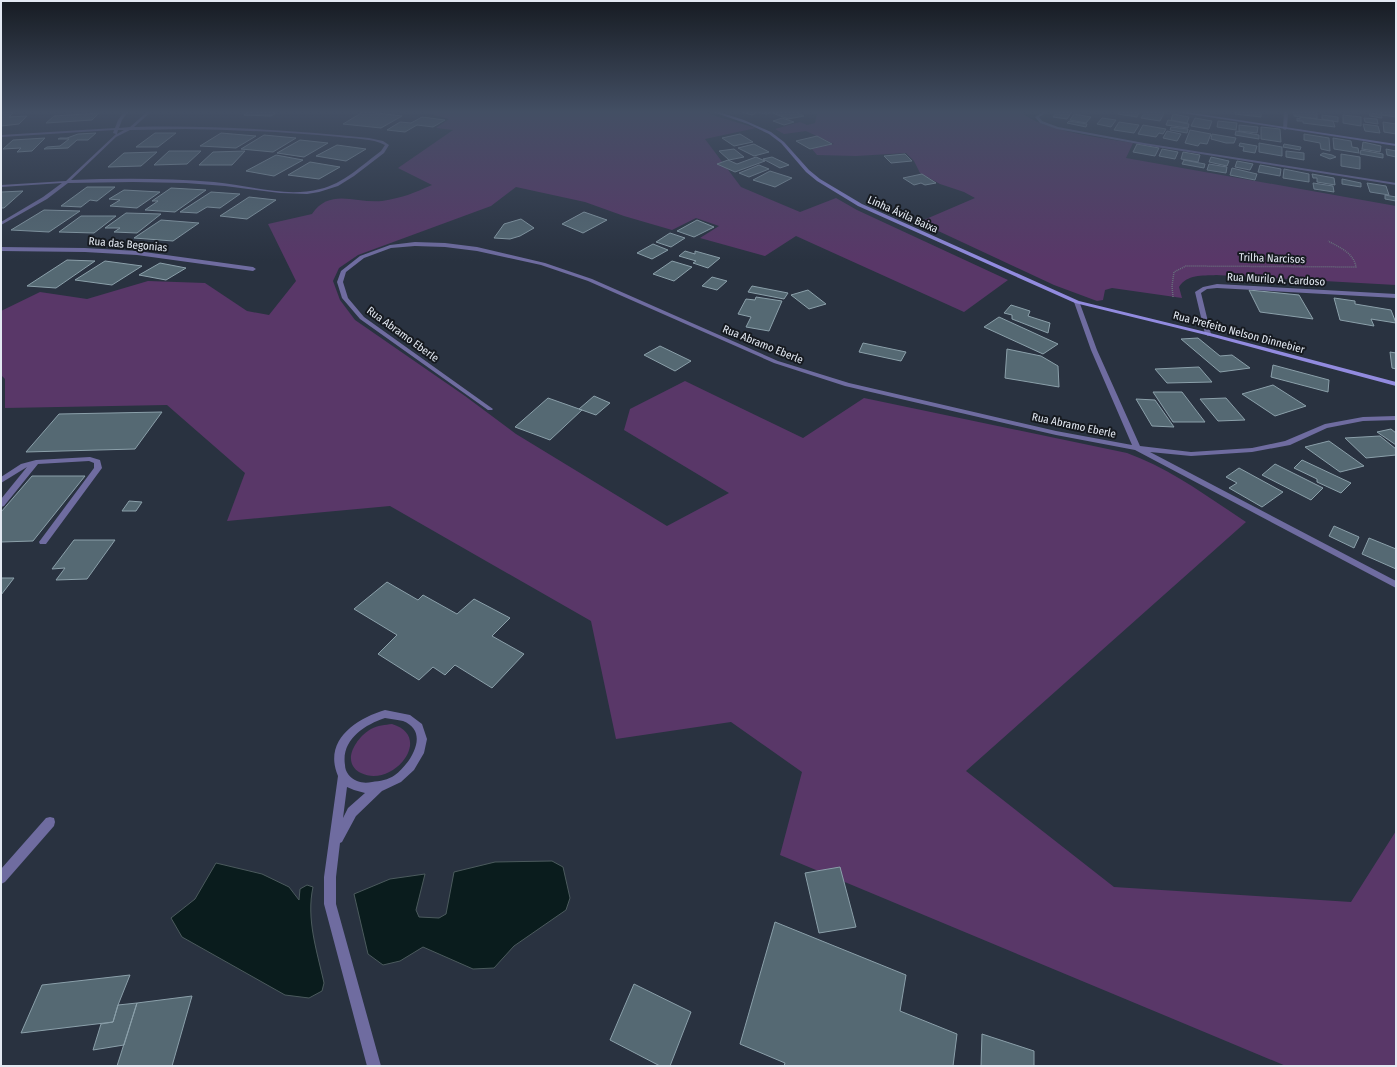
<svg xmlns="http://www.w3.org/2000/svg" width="1397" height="1067" viewBox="0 0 1397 1067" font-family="'Fira Sans Condensed',sans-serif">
<rect width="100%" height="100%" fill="#293240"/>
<path fill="#593768" d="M424,112H702L756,128L705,139L741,187L800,212L836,198L857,210L1008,280L964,312L796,236L765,256L700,238L719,226L696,218L672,230L624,216L585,202L516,187L491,206L358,255L339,268L333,281L340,300L355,320L465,396L516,434L667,526L729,493L624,430L630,409L685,381L803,438L864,398L1127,453C1171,469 1208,497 1246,522L966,771L1114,887L1351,902L1396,831V1066H1286L780,855L802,772L731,722L616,739L591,621L390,506L227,521L245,473L167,405L5,408V379L1,375V311L40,292L87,299L148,281L205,283L247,311L269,315L296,281L268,224L312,214C330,187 357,204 382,201C402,198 414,193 432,185L398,168L453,130L436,128L449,119Z
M814,112H1021C1042,131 1104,138 1133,143L1126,158L1396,206V285L1216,275C1202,276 1187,274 1179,287L1182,298L1112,288L1105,290L1103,300L1097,301L1054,285L919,222L975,198L964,192L940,184L920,173L914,161L906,153L856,156L817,155L812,149L834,144L806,131L784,134L775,129L800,122L807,125L815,123L817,114Z
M392,724C435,737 392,789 361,773C339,762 358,736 371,729C378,725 385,725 392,724Z"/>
<path fill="#0a1c1d" stroke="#4b5a5d" d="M552,861L563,867L570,898L566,910L514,946L494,968L473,969L423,947L400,961L383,965L368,954L354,894L390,879L425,874L416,910L419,917L439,918L446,914L454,872L495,862Z
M216,863L262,874L289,887L299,900L300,889L307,885L313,887C306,919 317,951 324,983L322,991L309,998L285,995L182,937L171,918L195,899Z"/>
<path fill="#556973" stroke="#8ba0aa" d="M14,112L9,117L27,116L19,124L1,126V113Z
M249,112H277L271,116L244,115Z
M363,112H369L402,116L381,128L343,124Z
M743,112H772L766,114L758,112L752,115Z
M796,112L804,116L788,119L773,113Z
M1057,112H1072L1067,119L1053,117Z
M1119,112H1139L1137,117L1118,114Z
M1145,112H1159L1164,113L1160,121L1141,118Z
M1235,112H1261V117L1235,114Z
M1294,112L1317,113V119L1294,116Z
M1381,112H1396V117L1382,115Z
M99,113L92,120L46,123L54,116Z
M1369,113L1381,114L1382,118L1370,116Z
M1074,114L1091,117L1086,123L1070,120Z
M1173,114L1189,117L1187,123L1171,120Z
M1322,115L1338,117V122L1322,119Z
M1343,115L1361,117V126L1343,123Z
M422,117L445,120L433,127L417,125L405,132L387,130L400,122L411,123Z
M1300,117L1333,121L1335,127L1303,123V121H1297V118L1300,119Z
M782,118L794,122L784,125L773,121Z
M1102,118L1116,120L1111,127L1097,124Z
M1195,118L1212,121L1209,129L1191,126Z
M1364,118L1377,119L1378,124L1365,122Z
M1168,120L1189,124L1188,128L1166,125Z
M1069,121L1087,124L1086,127L1067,123Z
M1218,121L1237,123L1236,130L1217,127Z
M1119,122L1139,125L1134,133L1114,130Z
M1383,122L1396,124V134L1384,132Z
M1363,124L1378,126L1380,133L1365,131Z
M1143,125L1166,129L1163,134L1159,133L1156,137L1138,134Z
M1239,125L1258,127L1257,133L1239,131Z
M1171,127L1188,129L1187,133L1170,130Z
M1261,127L1280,129L1281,142L1261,139Z
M1190,130L1211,134L1207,144L1200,143L1198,146L1185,143Z
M1167,131L1181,134L1177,141L1163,138Z
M1236,131L1259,135V139L1235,135Z
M96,133L88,140H77L68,148L44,149L47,147L60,146L69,139H58L60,138H67L78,134Z
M155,133H176L158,147H136Z
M221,133L256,136L236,148L200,146Z
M740,134L753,142L734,146L722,138Z
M1212,134L1236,138L1234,143H1226L1211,139Z
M1304,134L1329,138L1330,151L1321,149L1320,143L1304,140Z
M264,135L296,138L273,152L241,149Z
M817,136L832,144L810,149L796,141Z
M45,138L32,151L17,152L21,148L3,149L13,140Z
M1333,138L1351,141L1352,147L1358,148L1359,153L1334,149Z
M300,140L328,143L304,157L277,153Z
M1363,142L1381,146L1380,152L1362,149Z
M1240,143L1257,146L1255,153L1243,151L1244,147L1239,146Z
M1259,143L1282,147V156L1259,152Z
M754,144L769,152L754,156L738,148Z
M1137,144L1159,148L1155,156L1133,152Z
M1284,144L1301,147L1300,150L1283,147Z
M337,145L366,149L346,161L316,156Z
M734,149L744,157L729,160L719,151Z
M1162,149L1178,152L1175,159L1159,156Z
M1386,149L1396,151V157L1387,155Z
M1361,150L1383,154V158L1360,154Z
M169,151H201L187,164L154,165Z
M245,151L232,165H199L213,152Z
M1286,151L1304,153V160L1286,157Z
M157,152L141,166L108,167L124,153Z
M1183,152L1200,155L1198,162L1181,159Z
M1323,153L1332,155L1336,157L1330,159L1320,155Z
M905,154L912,161L891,163L884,156Z
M1341,154L1360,157V169L1341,166Z
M276,155L303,160L274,176L246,171Z
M756,157L765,161L735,172L717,164L728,160L737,164Z
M772,157L789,165L780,168L763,159Z
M1211,157L1229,161L1227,166L1209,162Z
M1184,160L1205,164L1204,168L1182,164Z
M1237,161L1253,164L1250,170L1235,167Z
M310,162L340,167L319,179L288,175Z
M1209,164L1227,167L1226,173L1207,170Z
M759,165L769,169L749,177L739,173Z
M1260,165L1281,169L1280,176L1258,172Z
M1232,168L1257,174L1255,180L1230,175Z
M1284,169L1309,174V182L1283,178Z
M770,171L792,178L775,187L753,180Z
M922,174L936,183L925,185L921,183L914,185L903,178Z
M1312,174L1334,178L1335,185L1317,182V178H1313Z
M1342,179L1361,183V187L1342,184Z
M1313,183L1333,186L1334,192L1314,189Z
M1367,183L1386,186L1389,195L1370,192Z
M87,187H115L97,201L90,200L81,207L61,206Z
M171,188L206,190L175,212L145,210L158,201H152Z
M124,190L160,192L137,208L110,206L120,200L109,199Z
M23,191L4,208H1V192Z
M211,192L240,194L220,208L207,207L197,213L180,212Z
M1385,195L1396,197V201L1385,199Z
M249,197L276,200L247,219L220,216Z
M44,210L80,211L49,232L11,230Z
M584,212L607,220L583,233L562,224Z
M126,213L161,214L137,233L114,232L120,228H105Z
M81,216H116L94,233L59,232Z
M521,219L534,228L520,236L510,239L494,238L504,224Z
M161,220L199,223L173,241L134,238Z
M697,220L714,227L694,237L677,231Z
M670,233L685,238L671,247L656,242Z
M653,244L668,250L652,259L637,253Z
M685,251L695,254V251L720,258L708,268L693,263L696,261L679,256Z
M67,260L95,261L56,288L27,286Z
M105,261L142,266L112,285L75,280Z
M672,261L692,267L674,281L653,274Z
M160,263L186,268L166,280L139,275Z
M712,277L727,281L717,290L702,286Z
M752,286L788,293L784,299L748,292Z
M808,290L826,304L809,309L791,295Z
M1249,290L1299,295L1313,319L1260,312Z
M756,297L782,301L769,331L746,327L751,317L738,314L746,299L755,300Z
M1334,298L1355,301V304L1391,310L1396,323L1371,319L1374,326L1340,320Z
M1011,305L1030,311L1028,316L1050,323L1048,333L1012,319V315L1004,313Z
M999,317L1058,344L1043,354L984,327Z
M1198,338L1220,356L1232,355L1250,368L1220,372L1181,339Z
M863,343L906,352L901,361L859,352Z
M660,346L691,361L675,371L644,355Z
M1007,349L1041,356L1058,366L1059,387L1005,378Z
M1390,352L1396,353V369L1392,368Z
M1273,365L1329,380L1328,392L1271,377Z
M1199,367L1212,382L1167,383L1155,369Z
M1273,385L1306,406L1275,416L1242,394Z
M1153,392H1182L1205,422H1173Z
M594,396L610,403L596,415L579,409Z
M548,398L582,410L550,440L515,427Z
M1226,398L1245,420L1218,421L1200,399Z
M1136,399L1155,400L1174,427L1152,426Z
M162,412L135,449L26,452L59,414Z
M1391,429L1396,433V445L1377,432Z
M1380,436L1396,449V455L1366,458L1345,438Z
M1329,441L1364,466L1340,472L1305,447Z
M1302,460L1351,483L1341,493L1317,482V479L1294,468Z
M1275,464L1323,488L1311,500L1262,475Z
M1239,468L1283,492L1262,507L1229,488L1237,483L1226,477Z
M32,476H85L33,541L1,542V512Z
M129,501L142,502L136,511H122Z
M1334,526L1359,537L1354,548L1329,536Z
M1369,538L1396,549V569L1362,554Z
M74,540H115L87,579L56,580L65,568L52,569Z
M1,578H14L1,595Z
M387,582L418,600L423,595L457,614L474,599L510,618L492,636L524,654L492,688L455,665L445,675L433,667L419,680L378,654L397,635L354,609Z
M840,867L856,927L819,933L805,873Z
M775,922L906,975L900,1011L957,1034L953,1066H784L785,1063L740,1044Z
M130,975L118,1005L113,1022L21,1033L42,985Z
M634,984L691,1012L670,1066H660L610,1040Z
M192,996L172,1066H117L137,1003Z
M137,1003L124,1045L93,1050L101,1024L113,1022L118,1005Z
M982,1034L1034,1051V1066H981Z"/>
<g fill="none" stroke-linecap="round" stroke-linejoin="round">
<path stroke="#69717d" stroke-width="1.5" stroke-dasharray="1 1" stroke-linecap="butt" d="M1173,297L1172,286L1174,272L1186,266L1356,267C1354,253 1339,247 1328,241"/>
<path fill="#6f6ca0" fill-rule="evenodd" d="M385,710L410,715L422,724L427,739L424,753L414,770L401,782L382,791L356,816L342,842L340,843L336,877V904L381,1066H367L324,904V877L338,776C323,741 355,719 385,710ZM385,718C391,719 398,720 403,721C431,732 410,764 395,775C388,780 380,781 372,782C367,783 362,783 357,781C350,778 345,772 345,765C341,740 364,725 385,718ZM347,787L354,790L365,793L348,808L343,818Z"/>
<path fill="#6f6ca0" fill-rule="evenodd" d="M124,112H128L122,120L119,128L130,127L147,112H151L134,127C212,125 291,130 369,138L383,141L389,145L384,153L354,176L338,186L319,192L307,194L280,193L225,186L186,183L133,182L68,183L47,199L1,225V222L43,197L62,183L1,187V185L66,181L116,134L113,133L114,130L1,137V135L115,128L118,120ZM185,129C237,130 288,132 340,137C354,139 372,138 385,145L381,151C362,165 343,184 320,189C285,198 248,185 214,182C167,178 119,178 71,180L116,137L130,130ZM118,130H124L117,134Z
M1043,112H1048L1039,117L1042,121L1058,127L1144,143L1396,183V185L1144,145L1057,129L1040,123L1035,117Z
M1284,112H1288L1287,129L1285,130L1283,129Z
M415,242L445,243L477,247L545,263L592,279L778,361L849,383L1056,431L1132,445L1091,350L1074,302L1079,301L1097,350L1140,446L1191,452L1252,448L1285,441L1325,424L1363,417L1396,416V420L1363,421L1327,428L1290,445L1252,452L1191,456L1150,452L1396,581V588L1135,450L1056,435L845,386L774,363L588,281L541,265L477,251L445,247L415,246L391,248L364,258L346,272L343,282L348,298L364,317L493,409L492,410H488L360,319L342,298L337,282L341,271L360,256L390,245Z
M1,247L85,248L137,251L253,267L256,269L253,271L137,255L85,252L1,251Z
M1217,284L1396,294V298L1217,288L1207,289L1201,293L1211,334L1208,336L1205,334L1195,292L1203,287Z
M90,457L100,460L102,468L46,544H40L39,542L94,468V463L89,461L38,464L4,506L1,507V499L27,467L1,483V477L21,464L36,460Z
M50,817L54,818L55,822L54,826L5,882L1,884V869L46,818Z"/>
<path fill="#928bdf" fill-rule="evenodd" d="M713,112H719L744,120L771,132L784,142L809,170L820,179L862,204L1079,301L1210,333L1396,382V386L1206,335L1075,303L858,206L817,181L806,172L781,143L769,134L748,124Z
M1176,112H1186L1396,144V146Z"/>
</g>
<linearGradient id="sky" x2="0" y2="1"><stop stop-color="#171c23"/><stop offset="0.43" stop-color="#434f64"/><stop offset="1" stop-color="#434f64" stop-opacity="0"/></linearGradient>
<rect width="1397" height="261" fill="url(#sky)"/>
<g text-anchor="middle" stroke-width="4" stroke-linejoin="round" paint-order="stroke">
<g font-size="11" fill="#e3e9f2" stroke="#161a20">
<text transform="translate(903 214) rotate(24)" y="4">Linha Ávila Baixa</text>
<text transform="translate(128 244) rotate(5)" y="4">Rua das Begonias</text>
<text transform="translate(1272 258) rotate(2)" y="4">Trilha Narcisos</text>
<text transform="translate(1276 279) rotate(3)" y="4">Rua Murilo A. Cardoso</text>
<text transform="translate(1239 332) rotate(15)" y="4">Rua Prefeito Nelson Dinnebier</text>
<text transform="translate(403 334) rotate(36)" y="4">Rua Abramo Eberle</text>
<text transform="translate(763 344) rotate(22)" y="4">Rua Abramo Eberle</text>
<text transform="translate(1074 425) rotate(12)" y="4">Rua Abramo Eberle</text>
</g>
</g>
<rect width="1397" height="1067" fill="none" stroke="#e3e9f2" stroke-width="4"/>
</svg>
